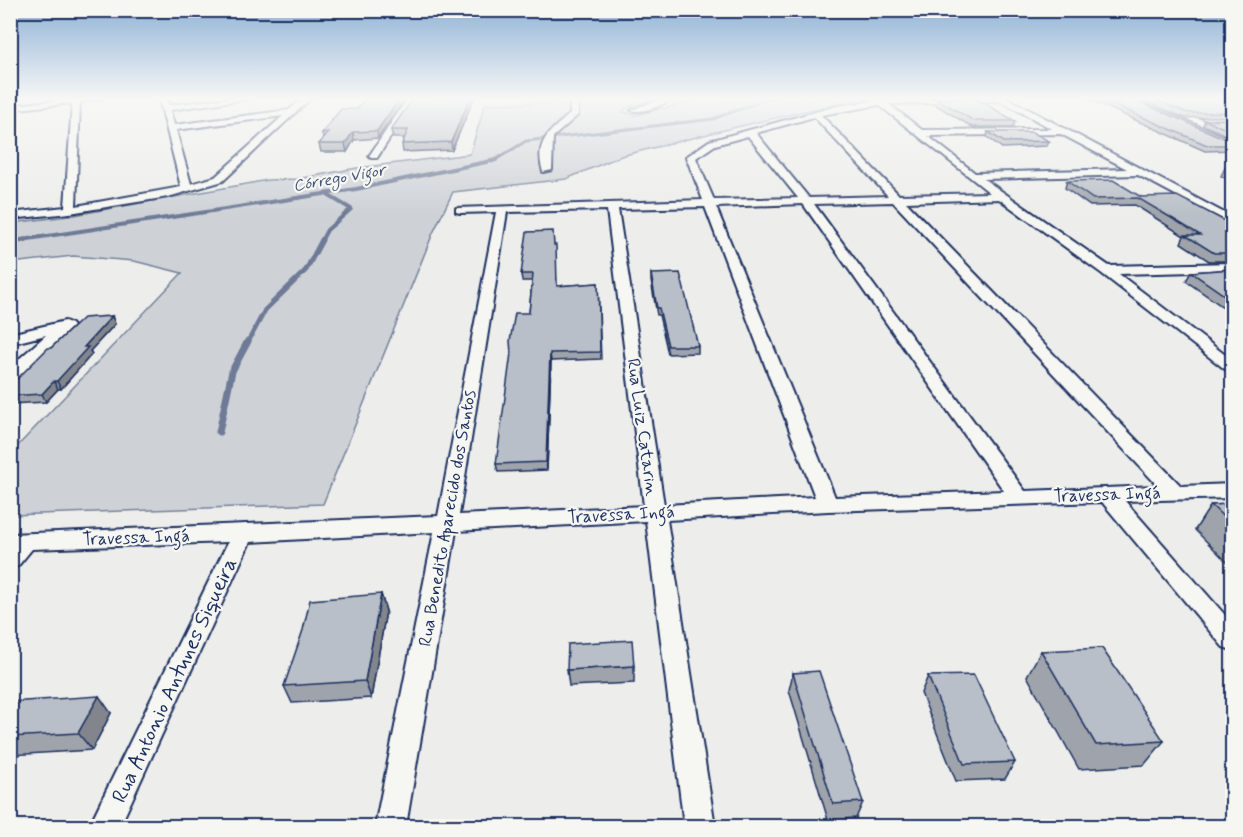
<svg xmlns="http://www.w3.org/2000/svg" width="1243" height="837" viewBox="0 0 1243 837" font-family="Mynerve,sans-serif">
<rect width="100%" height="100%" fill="#edeeec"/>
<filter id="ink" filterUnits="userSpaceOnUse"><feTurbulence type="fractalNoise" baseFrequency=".0167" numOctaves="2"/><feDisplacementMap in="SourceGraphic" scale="12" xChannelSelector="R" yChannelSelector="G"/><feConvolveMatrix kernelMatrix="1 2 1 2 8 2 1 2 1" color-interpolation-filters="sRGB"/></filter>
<g filter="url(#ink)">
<path fill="#ced2d7" stroke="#74809a" stroke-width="1.5" d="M569,98H657L626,108L623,112L636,115L705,98H897L848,101L716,132L621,156L566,179L453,192L433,233L323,504L11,515L10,454L182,273L134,261L73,256L11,263V223L69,216L268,180L297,179L357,168L470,154L485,104L569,102Z"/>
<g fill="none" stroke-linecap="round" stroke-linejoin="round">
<path stroke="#6e7a96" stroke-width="3" d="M492,162L526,141L713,119L770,98"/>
<path stroke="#6e7a96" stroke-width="4" d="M15,241L356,189L496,160
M321,241L327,230L351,209L326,194"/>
<path stroke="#6e7a96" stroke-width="5" d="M10,242L25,240
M248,342L265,310L306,270L322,240"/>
<path stroke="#6e7a96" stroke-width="7" d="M219,432L232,371L248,341"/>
<defs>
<path id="minor" d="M75,98H102L80,102L76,206L181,187L159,98H167L169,105L231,98H254L170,110L174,125L289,110L303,98H311L223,181L168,197L70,213L10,219V213L65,207L72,103L10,110V106ZM283,116L215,177L191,184L176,130Z
M408,98H416L377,158H371L369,156Z
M570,98H578V115L553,137L552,170L543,172C534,142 549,132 570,114Z
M663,98H671C665,106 639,114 631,110Z
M1007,98L1232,217V224L1228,223L1138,175L984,179L1109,266L1232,263V271L1119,274L1232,360V372L1226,370L1101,273L999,199L906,202L1181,486L1232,484V498L1125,501L1232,623V650L1223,647L1102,502L828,511L667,520L715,826H684L646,521L456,531L406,826H375L434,532L250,542L120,826H89L228,542L32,549L18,566L10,568V534L438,516L496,212L460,213L456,212V208L703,200L686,157L709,141L837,106L881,100ZM1001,101L1052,129L922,130L889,104ZM879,105L990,193L899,195L821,115ZM814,117L888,196L809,198L756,133ZM1061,134L1127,169L975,173L928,136ZM748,136L798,198L714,200L696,158L715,145ZM893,202L1158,486L1025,491L814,204ZM803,204L1004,491L835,497L716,207ZM705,207L815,497L664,505L618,209ZM607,210L644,506L459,515L507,212Z
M1137,98H1148L1232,132V138Z
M65,321L70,323L73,326L70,329L16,380L10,381V367L46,335L10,344V334Z"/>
</defs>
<use href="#minor" stroke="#1b2f5e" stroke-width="4"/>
<use href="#minor" fill="#f6f6f2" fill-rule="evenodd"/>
</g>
<path fill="#9fa4ac" stroke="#1b2f5e" stroke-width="1.5" d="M366,98H405L378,138L354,140L347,152H321L319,144L323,139L322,133L357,109Z
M474,98L452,150L403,152L402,144L404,138H393L391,130Z
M1086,98H1130L1233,142V150L1205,151Z
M1137,98H1233V116L1185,118Z
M937,99L1015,121L1013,127H972L936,105Z
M1233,119V138L1203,125L1205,120Z
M988,132L1049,141L1047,146L1002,148L987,137Z
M1233,167V182L1221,176L1225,168Z
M1067,181L1141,197L1233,225V261H1209L1181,243L1184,236L1135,205L1090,206L1065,188Z
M554,245L557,286L598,283L601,359L551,361L547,470L498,472L496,464L529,313L532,281H522L521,274Z
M1233,266V314L1186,281L1191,272L1231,269Z
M651,274L698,346V353L668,354L659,315H657L651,281Z
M112,316L115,324L90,351L92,354L61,389H58L46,402L10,404V386L51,348Z
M1233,504V568L1195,530L1211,505Z
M381,594L386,611L371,698L292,703L284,686Z
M1041,651L1164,741L1144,765L1079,769L1027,676Z
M634,666V683L569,686L567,670Z
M793,673L863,802L856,818L828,820L789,690Z
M928,676L1015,762L1005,779L956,781L921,693Z
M10,702L111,713L92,750L10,755Z"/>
<path fill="#82868c" stroke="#1b2f5e" stroke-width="1.5" d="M400,98H405L378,138L377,131Z
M470,98H474L452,150L451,142Z
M353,132L354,140L347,152L345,144Z
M112,316L115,324L90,351L92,354L61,389L57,381L84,347Z
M550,353L551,361L547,470L546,462Z
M54,381L58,389L46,402L42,394Z
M381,594L386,611L371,698L365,681Z
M99,696L111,713L92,750L78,733Z"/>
<path fill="#b9bfc8" stroke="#1b2f5e" stroke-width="1.5" d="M366,98H400L377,131L353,132L345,144H319L328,132L322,133L341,109H357Z
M413,98H470L451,142L402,144L408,130H391Z
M975,98L1015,121H974L937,99Z
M1098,98H1130L1233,142V145H1207Z
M1150,98H1233V112L1188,113Z
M1233,119V132L1205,120Z
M988,132H1032L1049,141L1004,142Z
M1233,167V171L1225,168Z
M1113,180L1141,197L1177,196L1233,225V253H1214L1185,235H1200L1138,198L1093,199L1067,181Z
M553,231L554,245H556L557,286L598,283L600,352L550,353L546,462L496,464L511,353L510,341L515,313H529L533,274H521L527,232Z
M1233,269V301L1191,272Z
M680,273L698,346H668L659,308H657L651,274Z
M112,316L84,347H88L57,381H54L42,394L10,396V386L48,348H51L83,318Z
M1233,504V526L1211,505Z
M381,594L365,681L284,686L303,630L310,600Z
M632,640L634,666L567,670L568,644Z
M1102,648L1164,741L1096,745L1041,651Z
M819,671L863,802L833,804L793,673Z
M974,675L1015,762L964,764L928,676Z
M99,696L78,733L10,737V702Z"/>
</g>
<linearGradient id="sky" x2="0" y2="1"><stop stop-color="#8db1d6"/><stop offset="0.46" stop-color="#f7f7f6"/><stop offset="1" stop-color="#f7f7f6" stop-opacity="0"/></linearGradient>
<rect width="1243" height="215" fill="url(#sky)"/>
<g text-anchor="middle" stroke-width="4.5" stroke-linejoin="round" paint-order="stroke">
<g font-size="16" font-style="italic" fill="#44547a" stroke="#f6f6f2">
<text transform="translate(339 177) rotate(-10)" y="6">Córrego Vigor</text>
</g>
<g font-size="18" fill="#1b2f5e" stroke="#f6f6f2">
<text transform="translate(643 427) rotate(82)" y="6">Rua Luiz Catarin</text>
<text transform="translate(1107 494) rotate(-2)" y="6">Travessa Ingá</text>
<text transform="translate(621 514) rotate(-3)" y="6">Travessa Ingá</text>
<text transform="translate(447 518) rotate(-80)" y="6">Rua Benedito Aparecido dos Santos</text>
<text transform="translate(136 537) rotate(-2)" y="6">Travessa Ingá</text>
</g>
<g font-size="21" fill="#1b2f5e" stroke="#f6f6f2">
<text transform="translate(174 680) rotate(-65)" y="7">Rua Antonio Antunes Siqueira</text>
</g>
</g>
<rect width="1243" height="837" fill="none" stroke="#f6f6f2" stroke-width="36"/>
<rect x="18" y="18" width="1207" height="801" fill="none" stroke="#1b2f5e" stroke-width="2" filter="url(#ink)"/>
</svg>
